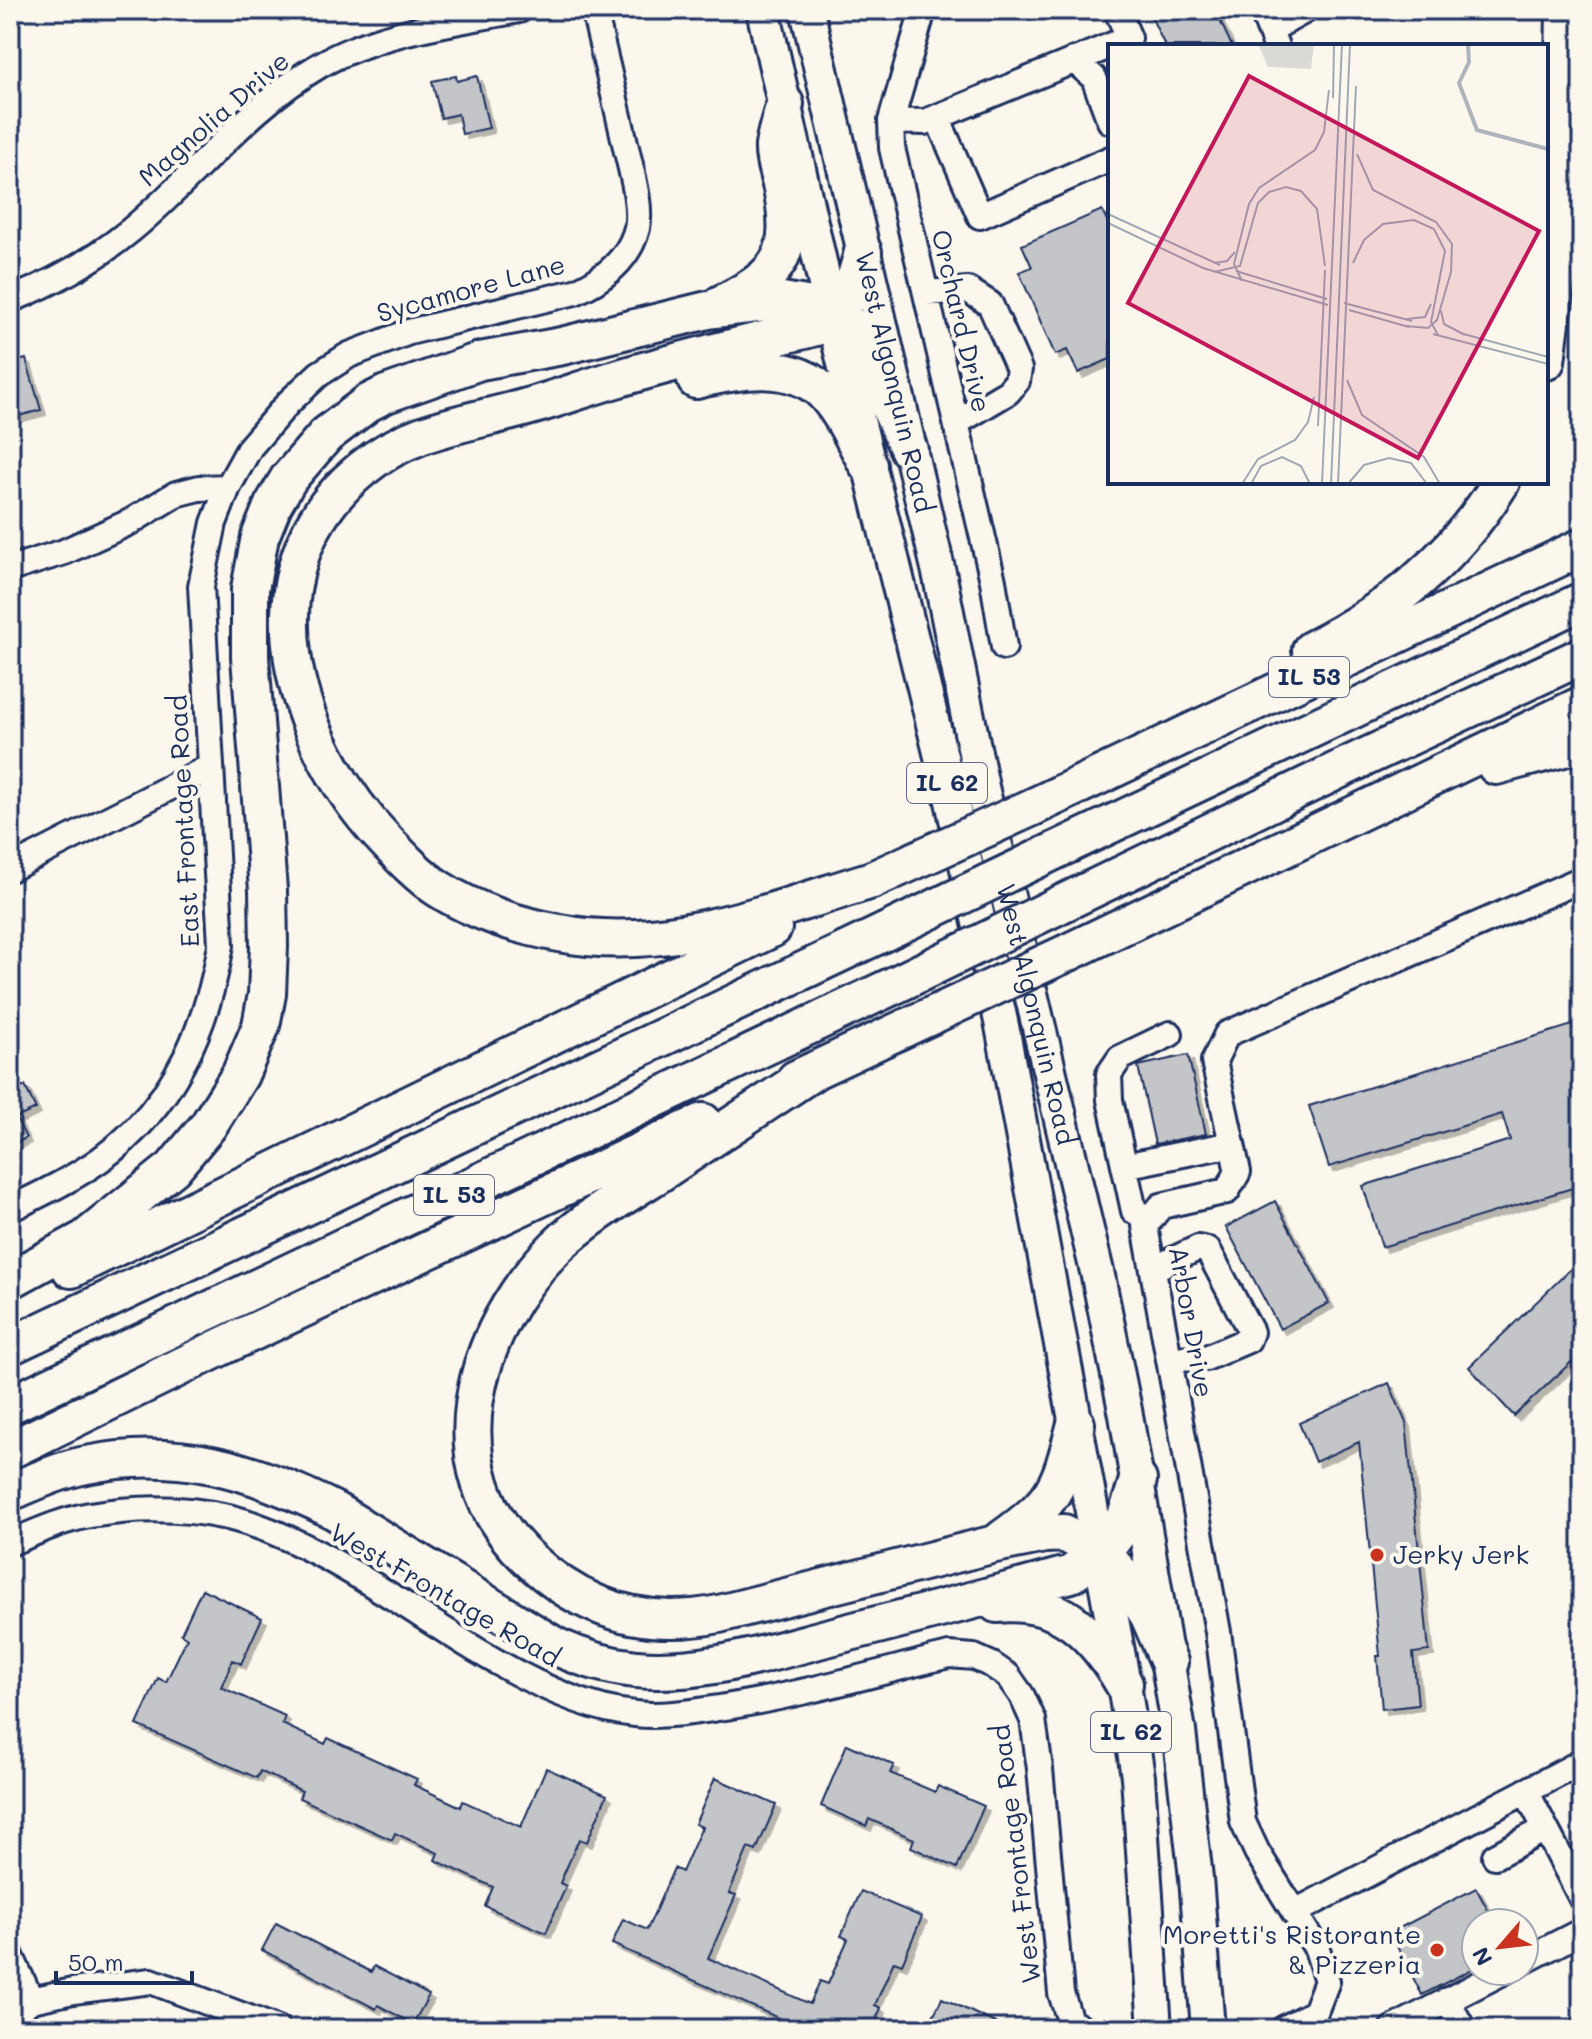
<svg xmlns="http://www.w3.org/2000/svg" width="1592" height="2039" viewBox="0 0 1592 2039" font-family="Mali,sans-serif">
<defs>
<filter id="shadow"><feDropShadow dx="5" dy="5" stdDeviation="0" flood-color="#0004"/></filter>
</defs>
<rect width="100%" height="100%" fill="#fbf7ec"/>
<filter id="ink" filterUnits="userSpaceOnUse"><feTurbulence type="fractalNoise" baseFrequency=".0125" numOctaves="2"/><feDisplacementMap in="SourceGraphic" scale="16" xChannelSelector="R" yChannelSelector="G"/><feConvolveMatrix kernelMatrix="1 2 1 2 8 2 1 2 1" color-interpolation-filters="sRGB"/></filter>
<g filter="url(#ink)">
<path fill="#c3c5c9" stroke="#1b2f5e" stroke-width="2" filter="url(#shadow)" d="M1148,10H1215L1232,46H1165Z
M456,76L457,81L477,76L489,128L462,134L458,114L441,118L432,81Z
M1102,210L1110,227V359L1078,373L1067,350L1055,355L1019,272L1032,267L1022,245Z
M26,359L41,410L15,417L10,402V363Z
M1582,1022V1185L1382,1247L1363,1186L1510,1140L1502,1114L1329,1167L1309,1106Z
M1188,1055L1206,1134L1155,1144L1138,1066Z
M25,1086L36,1109L16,1118L26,1138L10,1146V1093Z
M1275,1201L1329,1303L1280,1329L1226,1227Z
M1582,1258V1352L1514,1416L1469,1367Z
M1389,1383L1406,1423L1429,1651L1413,1653L1418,1705L1382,1709L1377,1656H1380L1359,1442L1315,1462L1299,1423Z
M202,1589L262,1618L241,1664L233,1660L221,1687L285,1716L282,1724L325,1744L328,1738L417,1779L414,1785L461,1807L463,1801L521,1827L546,1768L607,1795L587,1842L579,1839L560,1883L566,1886L546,1933L485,1906L493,1887L435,1860L438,1853L395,1833L392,1840L299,1798L302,1791L260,1771L257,1778L137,1725L158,1678L166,1682L187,1638L181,1634Z
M847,1744L894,1765L890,1773L935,1792L938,1786L984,1806L957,1868L911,1847L914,1839L869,1819L866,1826L821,1806Z
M715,1778L776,1805L756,1851L748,1848L729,1893L736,1895L708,1958L810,2004L820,1981L828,1984L848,1939L841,1936L861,1891L922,1917L902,1964L894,1961L875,2005L881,2008L872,2029H803L612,1944L623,1919L647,1930L674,1868L682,1872L702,1827L695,1824Z
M1476,1888L1495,1923H1476V1967L1422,1995L1390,1933Z
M276,1923L371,1972L374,1966L429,1995L413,2024L378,2005L376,2009L262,1950Z
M942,1998L1008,2029H927Z"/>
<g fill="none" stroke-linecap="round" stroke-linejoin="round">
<defs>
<path id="minor" d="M923,10L891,121L892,148L993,581L1004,647
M1262,10L1276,46
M1270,30L1306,10
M1074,60L1094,78L1110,121
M937,117L980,216L1110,159
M891,121L925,122L1129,38L1117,10
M926,293L968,290L990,304L1019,369L1017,381L1008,392L956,423
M10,300C52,283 96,259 131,230C195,177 248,107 320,65C380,31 453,23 519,10
M10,569L64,552L130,522L176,494L199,488L228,487
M10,869L210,767
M1124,1166L1232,1144
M10,1209C41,1194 73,1179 101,1159C172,1108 207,1028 221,945L201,586L214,523L228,487L250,447L289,402L319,374L349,355L409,332L575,292C602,280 629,260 637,228C642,204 630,167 625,143C615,98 604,54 594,10
M1151,1219L1134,1211L1110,1100L1109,1074L1120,1058L1170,1034
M1153,1269L1198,1248L1208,1250L1251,1332L1248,1340L1206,1358L1169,1359
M10,1543C36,1532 62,1520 90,1515C136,1507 183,1507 228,1517C311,1537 405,1607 478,1651C523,1678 582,1709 635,1714C662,1717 692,1712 719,1708C797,1696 873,1674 949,1655L974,1657L992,1665L1008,1676L1022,1696L1033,1720L1040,1769L1061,1993L1070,2021L1083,2029
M1526,1791L1582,1899
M1495,1856L1545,1829
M1295,1912L1582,1762
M10,1954L31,2000L10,2018
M1524,1961L1582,1931
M31,2000L73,1991L151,1981L278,2029
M1447,2000L1463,2029
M1283,2029L1315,2012L1327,1981L1317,1949L1257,1852L1243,1822L1218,1632L1145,1226L1161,1206L1227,1191L1238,1172L1214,1061L1227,1034L1582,879
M1392,2029L1505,1971"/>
<g id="major">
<path d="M763,10L832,315L952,801L1002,1026L1124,1684L1138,1777L1155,2029"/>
<path id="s1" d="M807,10L940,577L982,787L1098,1276L1126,1415L1179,1731L1196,1878L1208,2029"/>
</g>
<path id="highway" d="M863,252C852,293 851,301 816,327C749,344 682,359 616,379C588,387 562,397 534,405C474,423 412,427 362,469C239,569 291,742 386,841C402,858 419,876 439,889C473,911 519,926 559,933C667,954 770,911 872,880
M721,304C781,275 795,254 782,188C779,175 773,159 774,146C776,132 781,117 785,104
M1546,361L1561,246L1565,10
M696,380C737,370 794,359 826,395C844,415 855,442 868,465
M1311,650C1392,608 1452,561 1501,482
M1496,766L1582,743
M1035,806L1582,547
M1046,855L1582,601
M1057,906L1355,762L1582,656
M1069,952L1582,705
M817,1069C765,1104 712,1138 660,1173C625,1195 586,1218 556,1247C472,1331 432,1469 529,1559C583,1610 646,1629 719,1614L995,1544L1045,1534L1064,1533L1101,1553L1127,1580L1149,1616L1169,1662
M796,1079L905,1028
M71,1269L773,928
M10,1280L85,1239L173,1168L208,1126L240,1075L261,1026L267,994L269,946L268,890L250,657V589L260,537L273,505L289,478L326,435L368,403L386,394L480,361L562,346L708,310L782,301L812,306L853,327L909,450
M10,1346L885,932
M10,1405L897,984
M10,1450L225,1345L703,1122
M10,1492C34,1482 60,1470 86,1465C177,1446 254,1470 335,1511L555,1646C581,1658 607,1666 636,1669C703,1675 771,1652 834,1636C913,1616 992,1596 1071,1574C1117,1542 1122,1534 1138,1480
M1002,1539C1058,1499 1059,1487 1076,1424
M997,1604C1060,1598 1094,1633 1124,1684"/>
</defs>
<use href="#minor" stroke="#1b2f5e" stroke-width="30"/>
<use href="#major" stroke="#1b2f5e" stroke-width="38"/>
<use href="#highway" stroke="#1b2f5e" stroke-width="42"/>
<path stroke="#1b2f5e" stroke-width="3" stroke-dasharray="6 6" stroke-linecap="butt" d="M1574,931L1582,955"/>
<use href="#minor" stroke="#fbf7ec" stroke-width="24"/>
<use href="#major" stroke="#fbf7ec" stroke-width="32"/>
<use href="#highway" stroke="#fbf7ec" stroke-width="36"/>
<defs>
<path id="highway-bridge" d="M872,880L1035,806
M885,932L1046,855
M897,984L1057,906
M905,1028L1069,952"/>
</defs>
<use href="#highway-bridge" stroke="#1b2f5e" stroke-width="42" stroke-linecap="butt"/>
<use href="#highway-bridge" stroke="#fbf7ec" stroke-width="36"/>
</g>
</g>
<g fill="#c8321e" stroke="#fbf7ec" stroke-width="3">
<circle cx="1377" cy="1555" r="8"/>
<circle cx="1437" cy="1950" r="8"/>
</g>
<g text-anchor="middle" stroke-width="8" stroke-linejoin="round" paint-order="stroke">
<g fill="#fbf7ec" stroke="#5e6b89" stroke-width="2">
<rect x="1269" y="657" width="80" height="40" rx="6"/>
<rect x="907" y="763" width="80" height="40" rx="6"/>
<rect x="414" y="1175" width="80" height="40" rx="6"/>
<rect x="1091" y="1712" width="80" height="40" rx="6"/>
</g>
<g font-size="24" font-weight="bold" fill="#1b2f5e">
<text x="1309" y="685">IL 53</text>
<text x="947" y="791">IL 62</text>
<text x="454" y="1203">IL 53</text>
<text x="1131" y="1740">IL 62</text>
</g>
<g font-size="26" fill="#1b2f5e" stroke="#fbf7ec">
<text transform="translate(214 119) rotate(-41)" y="9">Magnolia Drive</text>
<text transform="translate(471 289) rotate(-15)" y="9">Sycamore Lane</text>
<text transform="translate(961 321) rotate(77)" y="9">Orchard Drive</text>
<text dy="9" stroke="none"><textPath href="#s1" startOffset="382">West Algonquin Road</textPath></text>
<text transform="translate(184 821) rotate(-93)" y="9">East Frontage Road</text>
<text dy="9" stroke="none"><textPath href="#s1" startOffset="1030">West Algonquin Road</textPath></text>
<text transform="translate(1191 1322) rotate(80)" y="9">Arbor Drive</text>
<text transform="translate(445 1595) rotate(30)" y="9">West Frontage Road</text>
<text transform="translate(1016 1854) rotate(-97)" y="9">West Frontage Road</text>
</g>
<g font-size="26" fill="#1b2f5e" stroke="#fbf7ec" text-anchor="start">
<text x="1393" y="1564">Jerky Jerk</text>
<text x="1421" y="1944" text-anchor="end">Moretti's Ristorante<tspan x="1421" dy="30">&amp; Pizzeria</tspan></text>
</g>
</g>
<g transform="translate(1108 44)">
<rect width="440" height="440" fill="#fbf7ec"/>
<path d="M150,0H206L203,25L160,23Z" fill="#dadad7"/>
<path fill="none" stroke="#afb3bb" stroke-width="4" d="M360,0L361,18L351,39L369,86L440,105"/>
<path fill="none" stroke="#a1a7b3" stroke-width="2" d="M225,54L226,0M249,110L265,146L328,178L344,200L343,228L329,276L320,284L298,282M0,170L112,221M0,179L95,224L220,261M106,219L119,217L127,208M245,219L256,196L275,180L306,176L326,185L337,207L323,278L330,291M128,227L219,255M106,228L132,222L150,159L161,148L178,143L193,147L209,165L217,222M134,237L126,220L141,160L151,144L207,106L216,88L221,46M236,259L304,277M241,266L301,283M333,267L336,280L357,291M299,275L317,273L323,260M352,289L440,313M325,290L440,320M239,336L254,371L316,413L332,440M210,382L217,226M134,440L150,415L187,396L200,378L206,353M143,440L153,422L174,413L193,422L202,440M214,440L234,0M223,440L242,0M230,440L248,42M240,440L256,421L281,414L303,419L319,440"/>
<path fill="#c2185b" fill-opacity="0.15" stroke="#c2185b" stroke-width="4" d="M141,32L431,187L310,414L20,259Z"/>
<rect width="440" height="440" fill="none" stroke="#1b2f5e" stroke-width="4"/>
</g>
<rect width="1592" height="2039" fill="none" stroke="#fbf7ec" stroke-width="40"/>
<rect x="20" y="20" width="1552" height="1999" fill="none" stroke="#1b2f5e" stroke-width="3" filter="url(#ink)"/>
<g transform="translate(1500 1947) rotate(242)"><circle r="38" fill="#fbf7ec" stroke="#a1a7b3" stroke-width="2"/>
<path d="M0-6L14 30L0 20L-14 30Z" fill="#c8321e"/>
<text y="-12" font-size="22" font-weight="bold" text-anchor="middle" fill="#1b2f5e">N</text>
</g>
<path d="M56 1971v12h136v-12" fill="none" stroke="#1b2f5e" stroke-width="4"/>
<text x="68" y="1971" font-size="24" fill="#1b2f5e" stroke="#fbf7ec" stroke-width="6" paint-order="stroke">50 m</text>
</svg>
